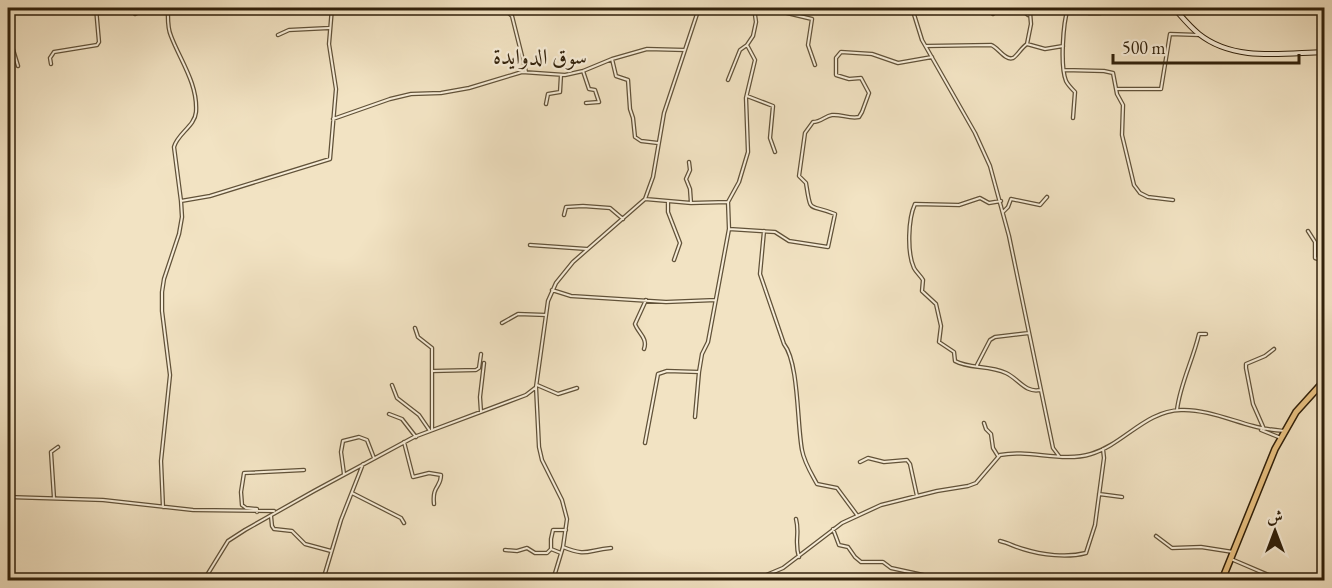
<svg xmlns="http://www.w3.org/2000/svg" width="1332" height="588" viewBox="0 0 1332 588" font-family="'EB Garamond',Amiri,serif">
<rect width="100%" height="100%" fill="#f2e3c3"/>
<filter id="stains"><feTurbulence type="fractalNoise" baseFrequency=".00333" numOctaves="4"/><feColorMatrix values="0 0 0 0 .2 0 0 0 0 .09 0 0 0 0 .02 0 0 0 .5 -.17"/></filter>
<radialGradient id="worn" r=".72"><stop offset=".6" stop-color="#630" stop-opacity="0"/><stop offset="1" stop-color="#630" stop-opacity=".3"/></radialGradient>
<g fill="none" stroke-linecap="round" stroke-linejoin="round">
<defs>
<path id="street" d="M274,8H275
M503,8L512,16L526,72
M786,8L787,13L812,19L808,45L815,65
M912,8L922,40L975,133L990,166L1009,236L1053,448L1059,456
M990,8L993,14
M1019,8L1028,15
M1032,8L1030,12L1031,24L1027,44L1045,49L1063,46
M1068,8C1063,23 1060,66 1066,81C1068,85 1072,89 1075,92L1073,118
M1069,8L1089,13H1101L1103,8
M1320,8L1324,36
M135,14L145,9L168,8
M8,33L18,66
M278,35L289,30L329,28
M926,46L991,45C998,47 1005,61 1013,58C1016,57 1022,47 1027,44
M612,59L616,76L628,80L630,109L633,118L635,137L641,141L658,143
M51,64L50,58L54,52L97,45L99,42L96,8
M1064,70L1104,71L1113,73L1117,94L1123,105L1122,135L1134,185L1140,193L1148,197L1173,200
M583,71L589,89L595,90L599,102L586,103
M728,80L740,50L747,45L753,36L756,22L754,8
M1116,89H1161L1170,34L1199,35
M747,96L773,106L770,138L775,152
M546,104L548,94L560,92L561,75
M333,119L390,99L411,94L441,93L469,88L522,72L565,75L583,71L612,59L647,49L685,50
M689,162L690,170L686,179L690,189L691,203
M645,199L691,203L728,202
M181,201L210,196L330,159L336,89L329,44L332,8
M1001,201L989,203L980,198L959,205L915,204C908,219 907,253 914,268C916,272 920,275 923,280L922,291L936,304L941,326L939,342L954,352L955,361C969,369 989,365 1006,373C1019,379 1025,393 1040,390
M668,202V212L680,243L674,260
M1003,212L1008,207L1011,199L1040,205L1047,197
M564,215L566,207L583,206L610,208L623,219
M729,229L775,232L789,241L828,247L835,214C808,203 811,215 806,183L799,176L805,133L813,122C821,122 825,116 832,115C841,114 849,119 859,117L862,112L869,93L861,78L849,79L836,75V58L841,52L872,54L898,63L932,57
M764,231L760,274L784,344C799,363 797,424 802,450C804,462 811,473 817,484L837,488L857,515
M1308,231L1315,242V258L1324,261
M530,245L587,249
M552,290L571,296L666,302L716,300
M502,323L518,314L546,315
M415,328L418,337L432,348V430
M644,349C648,338 638,333 635,324L646,300
M977,365L990,340L995,337L1029,333
M433,371L476,370L479,368L481,354
M392,385L397,398L419,415L430,431
M537,385L558,394L577,388
M1317,388L1324,401
M1177,410C1180,384 1193,360 1199,334H1206
M481,412L480,397L484,363
M389,414L402,419L416,437
M695,417L699,372
M984,423L986,429L991,434L993,448L998,456
M1264,429L1253,404L1246,368V364L1265,356L1274,349
M1261,430L1281,438
M404,442L413,477L429,473L441,475C441,488 432,485 434,504
M645,443L658,374L667,371L699,372L702,354L708,342L729,229L728,202L739,182L748,152L746,98L755,60L747,45
M860,462L868,458L884,462L907,460L910,464L917,496
M344,474L341,452L343,441L359,437L367,440L374,458
M352,493L401,518L404,523
M1099,494L1122,497
M8,497L103,500L193,510L274,511
M54,498L51,452L58,447
M163,507L161,461L170,375L162,311V292L164,279L179,234L182,217L181,201L174,147C177,134 195,126 196,112C198,84 180,60 171,36C167,27 168,17 168,8
M257,512V509L246,508L242,505L241,492L244,473L304,470
M271,516L272,526L274,529L292,531L305,544L331,551
M796,519C800,534 794,541 799,557
M833,529L839,545L848,547L855,557L861,562H883L891,568L946,580
M1156,536L1172,548L1201,547L1233,552
M1000,541C1009,543 1015,547 1023,549C1042,555 1067,558 1086,553L1095,525L1104,458L1103,449
M563,547C587,557 587,550 611,548
M551,549V539L553,530H566
M505,550L517,551L527,548L535,553H547L551,549L561,553
M1231,559L1280,580
M204,580L228,541L245,530L314,491L414,437L526,395L535,388
M323,580L341,520L363,464
M553,580L563,547L567,519L562,500L542,460L539,447L536,387L548,301L556,283L573,262L645,199L653,177L664,113L699,8
M743,580L764,576L783,568L842,523L881,505L937,491L968,486L976,483L1000,455C1029,449 1062,463 1091,454C1124,444 1145,411 1181,410C1205,409 1230,420 1253,426C1263,429 1274,430 1284,431"/>
<path id="secondary" d="M1174,8C1182,17 1190,27 1199,34C1234,62 1283,53 1324,52"/>
<path id="highway" d="M1222,580L1275,449L1296,412L1324,381"/>
</defs>
<use href="#street" stroke="#615239" stroke-width="4.5"/>
<use href="#secondary" stroke="#31210b" stroke-width="6"/>
<use href="#highway" stroke="#31210b" stroke-width="8"/>
<use href="#street" stroke="#f7edd8" stroke-width="2"/>
<use href="#secondary" stroke="#f7edd8" stroke-width="4"/>
<use href="#highway" stroke="#e9c282" stroke-width="5"/>
</g>
<g text-anchor="middle" stroke-width="4.5" stroke-linejoin="round" paint-order="stroke">
<g font-size="22" fill="#31210b" stroke="#f7edd8">
<text x="540" y="64">سوق الدوايدة</text>
</g>
</g>
<rect width="1332" height="588" fill="none" stroke="#f2e3c3" stroke-width="30"/>
<rect x="9" y="9" width="1314" height="570" fill="none" stroke="#31210b" stroke-width="3"/>
<rect x="15" y="15" width="1302" height="558" fill="none" stroke="#31210b" stroke-width="1.5"/>
<g transform="translate(1275 531)" stroke="#f7edd8" stroke-width="4.5" paint-order="stroke">
<path d="M0-4.5L10 22L0 15L-10 22Z" fill="#31210b"/>
<text y="-9" font-size="16" font-weight="bold" text-anchor="middle" fill="#31210b">ش</text>
</g>
<path d="M1113 54v9h186v-9" fill="none" stroke="#31210b" stroke-width="3"/>
<text x="1122" y="54" font-size="18" fill="#31210b" stroke="#f7edd8" stroke-width="4.5" paint-order="stroke">500 m</text>
<rect width="100%" height="100%" filter="url(#stains)"/>
<rect width="100%" height="100%" fill="url(#worn)"/>
</svg>
